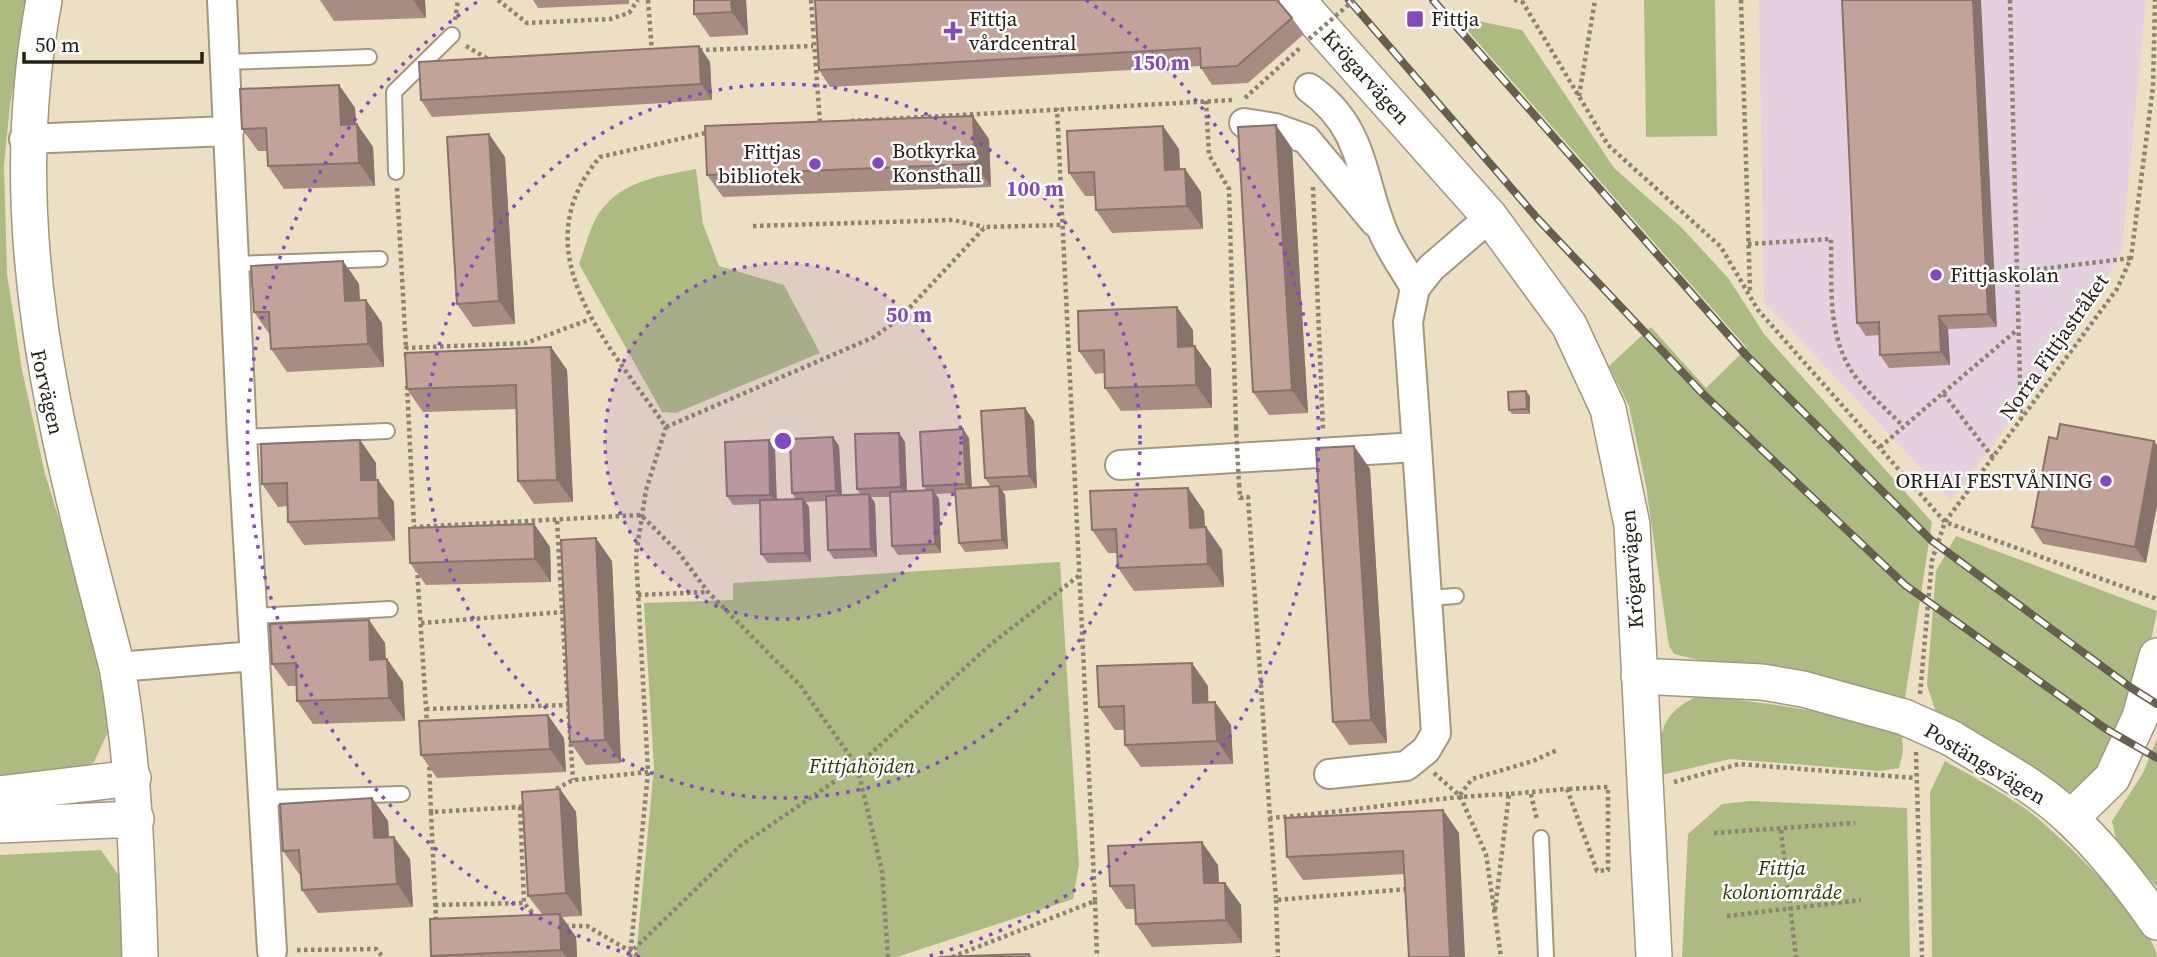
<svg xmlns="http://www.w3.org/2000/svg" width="2157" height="957" viewBox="0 0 2157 957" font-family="'Source Serif 4',serif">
<rect width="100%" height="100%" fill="#ecdfc4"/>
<path fill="#e4d0de" d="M1759,0H2146L2122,250L2070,342L1951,500L1764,301Z"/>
<path fill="#adbb82" d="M0,0H28L10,105L4,166L7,274L22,370L45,474L87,609L109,730L94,762L77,772L0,782Z
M1644,0H1715L1717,136L1646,137Z
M1473,20L1522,30L1614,168L1682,228L1729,279L1764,334L1932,522L1905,698L1801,671L1699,660L1674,654L1669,646L1646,486L1629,406L1609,366L1651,327L1706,388L1747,348L1467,30Z
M696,169L703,224L719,266L784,285L820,353L676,413L662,412L579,264C585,248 590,227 599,213C622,180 660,176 696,169Z
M1956,536L2157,611L2147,661L2095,778L2070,792L1938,719L1927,685L1936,571Z
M1060,562L1079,865L1073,899L897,957H636L654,768L644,603L733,600V583Z
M1698,696C1768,702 1834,712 1902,734L1903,752L1899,768L1879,771L1730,759L1661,775C1658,735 1659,714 1698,696Z
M2157,739V887L2117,844L2112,821L2143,773Z
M1945,761C1971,776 1998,790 2023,807C2050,825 2157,928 2157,957H1932L1930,792Z
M1750,801L1907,808L1910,957H1682L1688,834L1722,804Z
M101,850L122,880V957H0V855Z"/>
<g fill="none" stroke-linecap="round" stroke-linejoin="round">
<defs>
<path id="service" d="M225,62L369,57
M396,172L394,92L452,35
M234,264L380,259
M242,437L387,431
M1428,598L1456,596
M253,616L390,609
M263,798L402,794
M1541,838L1546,957"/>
<path id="minor" d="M222,0L242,437L272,951
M1309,88C1364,127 1360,175 1383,232C1391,251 1405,270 1415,288L1431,268L1490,217
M1244,123L1275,128L1306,139L1375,222
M24,139L229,131
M1120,465L1417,447L1408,322L1415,288
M117,667L255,656
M1329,774L1406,766L1426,750L1436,733L1417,447"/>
<path id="tertiary" d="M44,0C0,237 58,441 117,667C134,764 137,859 140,957
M1297,0L1490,217L1569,325L1608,409L1632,525L1654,957
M1639,676L1762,682L1803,689L1904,717
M1951,738C1991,763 2037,786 2071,819C2103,849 2132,886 2157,922
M0,794L133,778
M2071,818L2112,778L2140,717L2157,656
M0,825L136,819"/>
</defs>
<use href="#service" stroke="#a3977e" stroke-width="18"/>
<use href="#minor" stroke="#a3977e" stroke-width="32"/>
<use href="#tertiary" stroke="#a3977e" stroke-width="38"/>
<path stroke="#8d8371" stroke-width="4.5" stroke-dasharray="3.5 3.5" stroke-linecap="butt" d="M498,0L527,23L610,19L629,13L638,0
M648,0L652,52
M811,0L820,123
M1514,0L1522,1
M1741,0L1750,291
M2010,0L2017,272
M1522,1L1608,145L1721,247L1758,310L1945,522L2157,599
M455,20L458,0
M466,46L488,59
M699,50L813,46
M1579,96L1595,0
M1245,98L1301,47
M1206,101L1209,155L1229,189L1236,427
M851,121L1233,100
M1313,187L1323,430
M397,188L406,348
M753,226L953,220L984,227
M1748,244L1831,239C1832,287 1826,340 1858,380C1871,396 1888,411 1903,426
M406,356V348L526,343L591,319
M407,386L414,527L641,515L679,553L708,592L799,684L857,766L740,846L632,951
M1943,393L2017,330
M2021,420L2017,272L2131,258
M666,427L874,337L900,318L985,227L1061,225
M1880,447L1943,393L1994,459
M1239,484L1240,498L1248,497L1270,818C1350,812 1429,797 1509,794
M557,521L562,612
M417,568L427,724
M638,595L708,592
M421,623L562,612L573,780
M1920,694L1932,560L1945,522L2117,289L2131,258L2153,87L2155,0
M426,709L567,705
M1916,752L1922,957
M429,760L431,812L520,807L527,804
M1434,773L1460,796L1486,854L1501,957
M1674,782L1739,764L1915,778
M550,792L573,780L648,772
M1531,794L1537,820
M1460,795L1472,779L1533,761L1557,750
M520,807L524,903L536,917
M431,812L436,921
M1270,818L1276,900L1407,889V893
M1781,830L1796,957
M1714,833L1855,823
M1276,900L1278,957
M1095,901L1097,957
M435,905L524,903
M1495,910L1509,794L1567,789L1597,871L1608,870V787L1567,789
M1727,916L1861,900
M565,926H587L640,957
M297,950L376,949L383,957
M630,957L648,772L636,555L646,490L666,427C611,347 518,252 600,157L710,132
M888,957L882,871L857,766L991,644L1081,574
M952,957L1095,901L1057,108"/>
<use href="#service" stroke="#fff" stroke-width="14"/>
<use href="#minor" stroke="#fff" stroke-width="28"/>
<use href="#tertiary" stroke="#fff" stroke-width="35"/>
<defs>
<path id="rail" d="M1349,0L1537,218L1703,394L1905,585L2106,729L2157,758
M1433,0L1746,355L1931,540L2130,687L2157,704"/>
</defs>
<use href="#rail" stroke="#665e4f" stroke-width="8"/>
<use href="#rail" stroke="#fff" stroke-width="5" stroke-dasharray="16" stroke-linecap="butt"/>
<defs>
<path id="tertiary-bridge" d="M1904,717L1951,738"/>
</defs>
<use href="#tertiary-bridge" stroke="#a3977e" stroke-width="38" stroke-linecap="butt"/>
<path stroke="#8d8371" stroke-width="4.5" stroke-dasharray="3.5 3.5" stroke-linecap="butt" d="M1309,39L1354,0
M1236,427L1239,484"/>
<use href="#tertiary-bridge" stroke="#fff" stroke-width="35"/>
</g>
<path fill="#a78c84" d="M320,0H425L426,18L334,21Z
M533,0H629V4L538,8Z
M746,0L748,35L710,37L694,14Z
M1842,0L1997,327L1948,329L1950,365L1889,368L1880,355L1879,335L1866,336L1857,323Z
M1292,18L1304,34L1248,83L1212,85L1201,68V66L830,87L819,70Z
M699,46L710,62L712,100L432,117L421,100Z
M339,85L355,108L356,124H357L373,147L375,186L284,189L268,166L267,151H258L242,129Z
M989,139L991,187L723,197L707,175Z
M1292,148L1308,413L1269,415L1253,392Z
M1179,149L1180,169H1185L1201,192L1203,229L1112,233L1096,210L1095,196H1085L1069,173Z
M505,157L515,324L473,327L457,304Z
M343,261L359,284L360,301L366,300L382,323L384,367L287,372L271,349L270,335L254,312Z
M1193,330V346H1195L1211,369L1212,408L1121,411L1105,388L1104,373L1095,374L1079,351Z
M551,347L567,370L573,502L534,504L518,481L517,409L423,412L407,389Z
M1530,396V414H1512L1509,410Z
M1034,421L1037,488L1002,491L1005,495L1008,549L965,552L959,543L956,493L936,494L939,499L941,553L898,555L892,546L890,497H871L875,503L877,557L834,559L828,550L826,501L806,502L809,507L811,562L768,563L761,554L760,504L733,505L727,496L775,449L776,499H796L792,493L833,437L839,446L842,495H861L857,489L899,433L905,442L907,491L926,490L923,486L963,429L969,438L972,488L991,487L985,478Z
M2060,424L2146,563L2043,544L2032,527L2057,439Z
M360,440L376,463V480L394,502L395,541L304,545L288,522V506L278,507L262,484Z
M1354,446L1370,469L1387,743L1349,745L1333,722Z
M1188,488L1204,511L1205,527H1206L1222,550L1224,587L1134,591L1118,568L1117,553H1108L1092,530Z
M534,524L550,547L551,582L426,585L410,563Z
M612,561L621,763L586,765L570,742Z
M369,620L385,643L386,659H387L403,682L405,721L313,724L297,701V686H288L272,664Z
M1208,686V703L1215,702L1231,725L1233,764L1141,767L1125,745V730H1115L1099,707Z
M564,738L566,772L437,778L421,755Z
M560,789L576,812L582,916L562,917L576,937L577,957H432L431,956L542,914L528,896Z
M372,798L388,821L389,837L410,859L413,907L318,913L302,890L301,874H299L283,851Z
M1459,833L1405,874L1303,880L1287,857Z
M1218,865L1219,883H1225L1241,905L1242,943L1152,947L1136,924L1135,909H1126L1110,886Z"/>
<path fill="#88726c" d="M413,0H425L426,18Z
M731,0H746L748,35L732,12Z
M1973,0H1981L1997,327L1988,314Z
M699,46L710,62L712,100L701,84Z
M339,85L355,108L357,148L341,125Z
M973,116L989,139L991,187L975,164Z
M357,124L373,147L375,186L359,163Z
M1276,125L1292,148L1308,413L1292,390Z
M1163,126L1179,149L1181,193L1165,170Z
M489,134L505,157L515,324L499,301Z
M1185,169L1201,192L1203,229L1187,206Z
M343,261L359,284L361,324L345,301Z
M366,300L382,323L384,367L368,344Z
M1177,307L1193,330L1194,370L1178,347Z
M1939,316L1948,329L1950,365L1941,352Z
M1195,346L1211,369L1212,408L1196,385Z
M551,347L567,370L573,502L557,480Z
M1526,391L1530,396V414L1527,409Z
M1025,408L1034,421L1037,488L1029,476Z
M963,429L969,438L972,492L966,484Z
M899,433L905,442L907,496L901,487Z
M833,437L839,446L842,500L836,491Z
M360,440L376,463L377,503L361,480Z
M769,440L775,449L777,503L770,495Z
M2154,441L2157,445V506L2146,563L2135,547Z
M1354,446L1370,469L1387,743L1371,720Z
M378,480L394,502L395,541L379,518Z
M999,486L1005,495L1008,549L1002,540Z
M1188,488L1204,511L1206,550L1190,528Z
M933,490L939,499L941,553L935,544Z
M869,494L875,503L877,557L871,549Z
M803,499L809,507L811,562L805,553Z
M534,524L550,547L551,582L535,559Z
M1206,527L1222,550L1224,587L1208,564Z
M596,538L612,561L621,763L605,740Z
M369,620L385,643L386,683L370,660Z
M387,659L403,682L405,721L389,698Z
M1192,663L1208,686L1209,726L1193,703Z
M1215,702L1231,725L1233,764L1217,741Z
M548,715L564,738L566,772L550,749Z
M560,789L576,812L582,916L566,893Z
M372,798L388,821L390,861L374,838Z
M1443,810L1459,833L1465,957H1450Z
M394,837L410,859L413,907L397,884Z
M1202,842L1218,865L1220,906L1204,883Z
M1225,883L1241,905L1242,943L1226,920Z
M560,914L576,937L577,957H566L561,950Z"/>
<path fill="#c2a39a" stroke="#88726c" stroke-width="2" d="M694,0H731L732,12L694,14Z
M815,0H1277L1292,18L1237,66L1201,68L1200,48L819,70Z
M1842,0H1973L1988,314L1939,316L1941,352L1880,355L1879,322L1857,323Z
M699,46L701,84L421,100L419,62Z
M339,85L341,125L357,124L359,163L268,166L266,128L242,129L240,89Z
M973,116L975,164L707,175L705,126Z
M1276,125L1292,390L1253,392L1238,127Z
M1163,126L1165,170L1185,169L1187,206L1096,210L1094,172L1069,173L1067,131Z
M489,134L499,301L457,304L447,137Z
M343,261L345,301L366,300L368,344L271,349L269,312H254L251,266Z
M1177,307L1178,347L1195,346L1196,385L1105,388L1104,350L1079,351L1078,311Z
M551,347L557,480L518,481L516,385L407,389L405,353Z
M1526,391L1527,409L1509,410L1508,392Z
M1025,408L1029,476L985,478L981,411Z
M2060,424L2154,441L2135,547L2032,527L2049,437L2057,439Z
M963,429L966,484L923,486L920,432Z
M899,433L901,487L857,489L855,434Z
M833,437L836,491L792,493L790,439Z
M360,440L361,480H378L379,518L288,522L287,483L262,484L261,444Z
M769,440L770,495L727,496L725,442Z
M1354,446L1371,720L1333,722L1316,448Z
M999,486L1002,540L959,543L955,489Z
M1188,488L1190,528L1206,527L1208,564L1118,568L1116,529L1092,530L1090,491Z
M933,490L935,544L892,546L890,492Z
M869,494L871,549L828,550L826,496Z
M803,499L805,553L761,554L760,500Z
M534,524L535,559L410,563L409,528Z
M596,538L605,740L570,742L561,540Z
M369,620L370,660L387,659L389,698L297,701L296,663L272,664L270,624Z
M1192,663L1193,703L1215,702L1217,741L1125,745L1124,706L1099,707L1097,666Z
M548,715L550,749L421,755L419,721Z
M560,789L566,893L528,896L522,792Z
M372,798L374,838L394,837L397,884L302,890L299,850L283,851L280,804Z
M1443,810L1450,957H1409L1403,851L1287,857L1285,818Z
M1202,842L1204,883H1225L1226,920L1136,924L1134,885L1110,886L1108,846Z
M560,914L561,950L431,956L430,919Z
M1029,954L1030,957H939Z"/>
<circle cx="783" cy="441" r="178" fill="#8549bf" fill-opacity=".12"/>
<g fill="none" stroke="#8549bf" stroke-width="3.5" stroke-dasharray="3.5 7">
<circle cx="783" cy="441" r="178"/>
<circle cx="783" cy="441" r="357"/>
<path d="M640 957A535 535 0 0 1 480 0M1086 0A535 535 0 0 1 926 957"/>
</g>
<g fill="#8549bf" stroke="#fff" stroke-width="2.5">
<rect x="1406" y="10" width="18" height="18" rx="3.5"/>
<path d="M949.5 20.5h7v7h7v7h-7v7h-7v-7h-7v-7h7z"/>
<circle cx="878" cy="163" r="7"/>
<circle cx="815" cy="164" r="7"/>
<circle cx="1936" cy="275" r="7"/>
<circle cx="2106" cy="481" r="7"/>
</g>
<g text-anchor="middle" stroke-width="5" stroke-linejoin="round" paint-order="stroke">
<g font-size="21" fill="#262117" stroke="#fff" text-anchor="start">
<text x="969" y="26">Fittja<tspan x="969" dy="24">vårdcentral</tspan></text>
<text x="1431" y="26">Fittja</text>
<text x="892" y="158">Botkyrka<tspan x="892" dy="24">Konsthall</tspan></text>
<text x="801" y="159" text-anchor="end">Fittjas<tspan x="801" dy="24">bibliotek</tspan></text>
<text x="1950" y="282">Fittjaskolan</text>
<text x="2092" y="488" text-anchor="end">ORHAI FESTVÅNING</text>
</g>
<g font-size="21" fill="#262117" stroke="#fff">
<text transform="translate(1366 77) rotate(48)" y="7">Krögarvägen</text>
<text transform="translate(2054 347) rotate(-55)" y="7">Norra Fittjastråket</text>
<text transform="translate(47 392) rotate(77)" y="7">Forvägen</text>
<text transform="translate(1632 569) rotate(-94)" y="7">Krögarvägen</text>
<text transform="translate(1985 764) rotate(31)" y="7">Postängsvägen</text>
</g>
<g font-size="21" font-style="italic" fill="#2d3507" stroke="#fff">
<text x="862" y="773">Fittjahöjden</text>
<text x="1782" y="875">Fittja<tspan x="1782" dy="24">koloniområde</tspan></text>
</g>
</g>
<circle cx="783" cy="441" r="10" fill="#8549bf" stroke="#fff" stroke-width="3.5"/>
<g font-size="21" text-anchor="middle" font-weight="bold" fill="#8549bf" stroke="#fff" stroke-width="5" stroke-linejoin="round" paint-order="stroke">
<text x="1161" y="70">150 m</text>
<text x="1035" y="196">100 m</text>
<text x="909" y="322">50 m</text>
</g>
<path d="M24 52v10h178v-10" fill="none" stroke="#262117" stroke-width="3.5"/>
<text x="35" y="52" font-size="21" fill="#262117" stroke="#ffffff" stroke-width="5" paint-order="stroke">50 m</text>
</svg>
